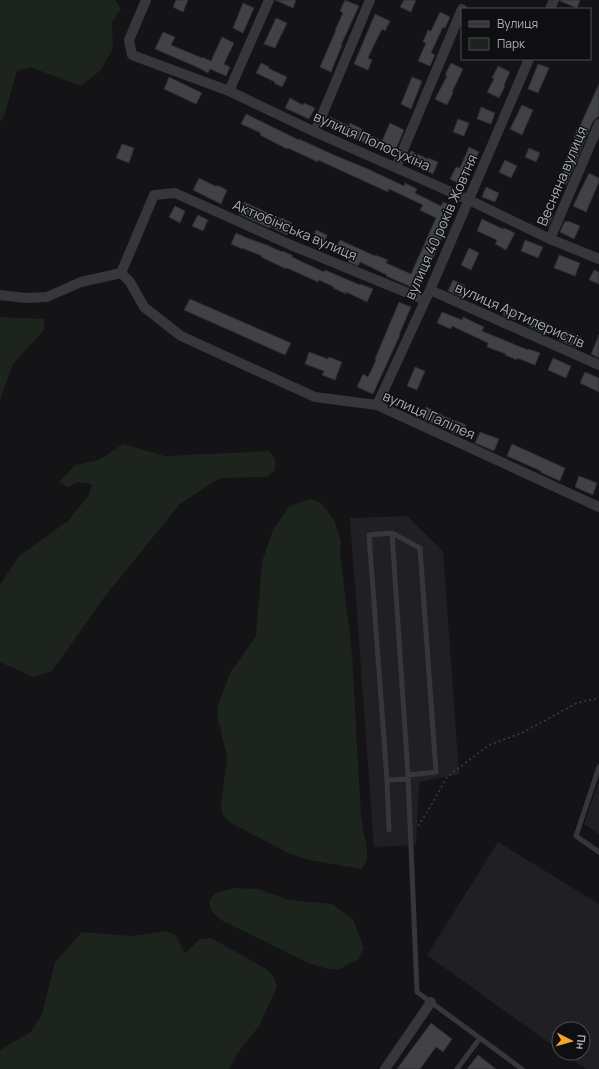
<svg xmlns="http://www.w3.org/2000/svg" width="599" height="1069" viewBox="0 0 599 1069" font-family="Manrope,sans-serif">
<rect width="100%" height="100%" fill="#141416"/>
<path fill="#202023" d="M407,516L443,551L459,774L419,782L416,845L374,847L350,518Z
M599,781V834L584,824Z
M498,842L599,904V1069H586L563,1053H583V1029H559V1050L427,955Z"/>
<path fill="#1c241d" d="M0,0H115L121,9L112,22L113,48L101,70L81,86L30,67L17,71L4,116L0,122Z
M0,317L44,319V330L13,364L0,400Z
M123,444L165,456L269,451L275,459V470L267,477L220,478L180,504L106,595L52,671L33,677L0,662V585L19,556L68,521L89,495L92,484L78,482L68,487L59,482L75,465L99,460Z
M310,499L321,503L334,520L341,541L340,551L352,654L361,816L367,850V860L362,869L309,860L288,853L231,823L223,815L221,805L227,757L217,715L218,706L230,673L256,636L262,562L273,530L290,506Z
M235,888L258,889L289,900L332,904L353,919L364,948L358,959L340,969H328L308,963L221,920L212,912L209,901L215,893Z
M166,931L175,935L185,953L200,939L211,938L266,969L274,977L277,987L259,1026L237,1054L229,1069H0V1050L31,1032L42,1014L55,962L82,932L131,936Z"/>
<path fill="#404246" stroke="#2e2e32" d="M176,0H188L183,12L173,7Z
M275,0H296L293,8Z
M345,0L359,6L341,45H342L331,72L320,67L336,30H335L343,13L340,11Z
M404,0H416L411,12L400,7Z
M560,0H580L577,8L560,1Z
M243,3L254,8L243,33L233,28Z
M440,12L450,17L445,28L443,27L431,53L435,55L430,66L418,61L426,43L423,42L428,30L431,31Z
M375,14L390,21L385,31L382,29L375,43L368,58L372,60L368,70L354,64Z
M276,18L287,23L275,48L264,44Z
M163,32L175,37L171,45L202,58V57L211,61L222,37L234,43L224,64L230,67L226,76L210,69L208,73L197,67L155,49Z
M261,63L269,67L268,68L287,77L282,87L274,83L275,82L256,73Z
M451,63L463,69L452,92L453,93L447,105L435,99L447,76L445,75Z
M538,64L549,68L538,93L528,89Z
M498,66L510,72L504,85L505,86L499,98L487,92L494,79L492,78Z
M169,77L202,93L196,104L164,89Z
M412,77L422,81L411,109L401,104Z
M599,84V116L593,121L566,185L559,182L564,170L562,169L570,150L569,149L575,137H574L578,127L579,128Z
M290,98L303,105L304,103L315,108L309,119L285,108Z
M522,105L533,110L522,135L510,129Z
M481,107L495,113L491,124L477,119Z
M246,114L299,140V139L334,155L368,169L404,186L405,183L417,189L415,193L441,206L443,202L455,207L433,258L418,290L386,276L387,275L360,262L358,266L348,262L349,259L334,252L340,240L375,256V255L388,260L386,263L411,274L436,218L420,210L423,205L389,189L388,192L318,160V162L288,148L287,149L260,135L261,133L241,124Z
M330,117L349,126L350,123L362,129L361,131L382,141L390,123L404,130L393,156L357,139V140L326,125Z
M458,119L469,123L464,136L453,132Z
M122,144L134,148L129,163L116,158Z
M469,147L479,152L462,185L450,179L456,167L460,168Z
M529,148L540,153L536,162L525,157Z
M411,151L428,159V158L438,162L433,174L406,161Z
M505,160L517,166L511,178L499,172Z
M589,173L599,178V182L586,212L573,206Z
M199,178L217,187V185L227,190L221,204L193,190Z
M486,187L499,193L495,202L482,197Z
M244,202L281,219L282,218L292,223L287,235L270,227L269,228L239,214Z
M175,206L185,211L180,223L169,217Z
M544,211L553,215L548,227L539,223Z
M198,215L208,220L203,231L192,226Z
M482,219L503,229L504,228L515,233L506,250L495,244L497,240L477,231Z
M565,221L567,222L568,221L580,226L574,239L560,232Z
M316,230L327,235L322,247L311,242Z
M236,233L247,238L267,245L282,252V251L292,255V257L324,272L325,270L360,285V284L373,289L367,302L346,292V294L342,292L333,288L334,287L319,280L318,282L287,268L286,269L261,257L262,256L242,248V249L231,244Z
M525,240L543,247L538,258L521,251Z
M469,248L479,253L471,270L461,265Z
M559,255L580,263L575,276L554,268Z
M594,270L599,272V284L589,280Z
M453,280L466,286L462,297L448,291Z
M190,299L291,343L285,355L184,310Z
M399,302L411,307L399,335H400L373,394L357,387L363,374L368,377L376,360L375,359L388,328Z
M507,305L519,311L515,320L503,315Z
M442,312L462,320L463,317L484,327L482,331L528,350V349L540,353L535,365L517,358V360L505,355L506,354L487,347L488,343L452,326L451,329L437,323Z
M532,316L549,324L545,334L528,326Z
M564,330L582,338L577,348L559,340Z
M599,335V358L591,354Z
M309,352L328,359L329,357L342,362L335,380L322,375L324,371L305,364Z
M553,358L571,366L566,378L548,370Z
M415,367L425,371L417,390L407,386Z
M585,372L599,378V392L580,383Z
M426,407L441,414V415L466,425L461,436L421,418Z
M480,432L499,439L494,451L475,443Z
M512,444L565,468L560,481L540,472L541,471L507,456Z
M579,476L597,483L593,495L575,487Z
M431,1023L452,1039L443,1052L436,1047L420,1069H397Z
M478,1055L496,1069H467Z"/>
<g fill="none" stroke-linecap="round" stroke-linejoin="round">
<path stroke="#3b3e42" stroke-width="1.5" stroke-dasharray="2 3" stroke-linecap="butt" d="M418,826L429,809L447,777L489,745L524,732L577,703L599,698"/>
<path stroke="#35373b" stroke-width="5" d="M392,533L408,775L417,992L522,1069
M599,767L576,836L599,852
M387,780L408,779
M389,830L387,780L369,535L392,533L420,548L436,772L408,775
M457,1069L480,1038"/>
<path stroke="#35373b" stroke-width="10" d="M146,0L129,40L132,55L229,91L315,132L469,200L550,239L599,259
M550,9L554,0
M229,91L269,0
M315,132L370,0
M396,167L462,9
M550,239L599,124
M121,273L154,195L175,193L291,245L425,300
M430,290L599,365
M0,295L25,298L47,297L81,282L121,273L130,282L144,307L181,336L315,397L377,405L599,507
M377,405L430,290L529,59
M385,1069L431,1002"/>
</g>
<g text-anchor="middle" stroke-width="3" stroke-linejoin="round" paint-order="stroke">
<g font-size="14" fill="#a6acb7" stroke="#0f0f11">
<text transform="translate(372 141) rotate(24)" y="5">вулиця Полосухіна</text>
<text transform="translate(562 176) rotate(-67)" y="5">Весняна вулиця</text>
<text transform="translate(441 227) rotate(-66)" y="5">вулиця 40 років Жовтня</text>
<text transform="translate(295 230) rotate(23)" y="5">Актюбінська вулиця</text>
<text transform="translate(520 315) rotate(24)" y="5">вулиця Артилеристів</text>
<text transform="translate(429 415) rotate(24)" y="5">вулиця Галілея</text>
</g>
</g>
<rect x="461" y="8" width="130" height="52" fill="#0f0f11" stroke="#4b4e53"/>
<rect x="469" y="21" width="20" height="6" fill="#35373b" stroke="#4b4e53"/>
<text x="497" y="28" font-size="12" fill="#a6acb7">Вулиця</text>
<rect x="469" y="38" width="20" height="12" fill="#1c241d" stroke="#4b4e53"/>
<text x="497" y="48" font-size="12" fill="#a6acb7">Парк</text>
<g transform="translate(571 1041) rotate(96)"><circle r="19" fill="#0f0f11" stroke="#4b4e53"/>
<path d="M0-3L7 15L0 10L-7 15Z" fill="#f7a52c"/>
<text y="-6" font-size="11" font-weight="bold" text-anchor="middle" fill="#a6acb7">Пн</text>
</g>
</svg>
